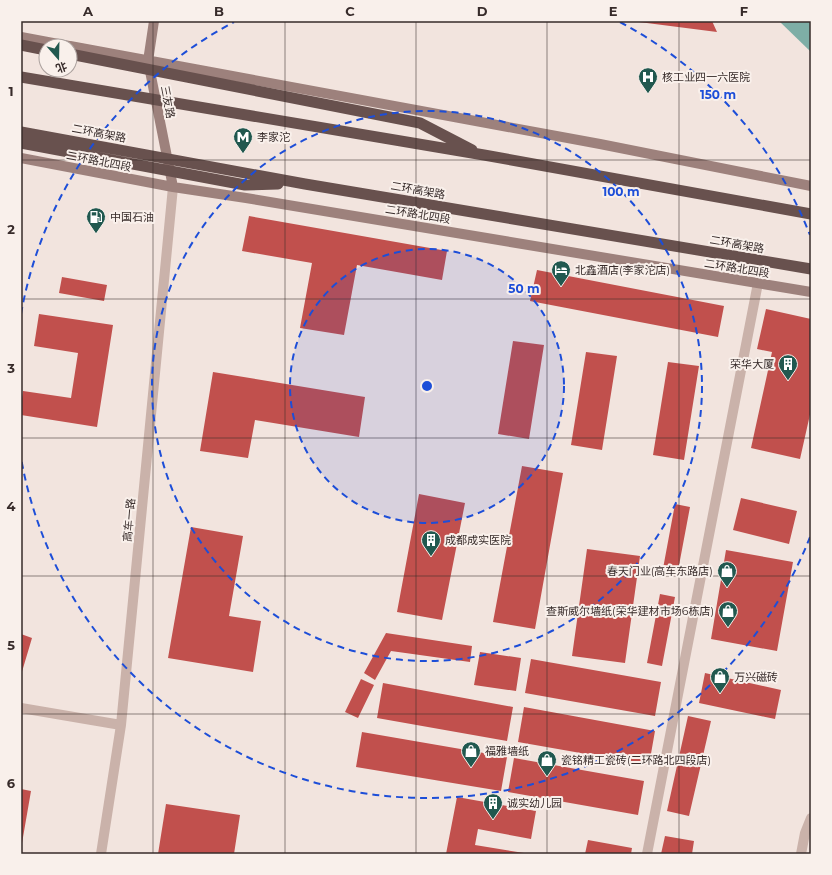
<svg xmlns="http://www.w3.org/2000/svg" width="832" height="875" viewBox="0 0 832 875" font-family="Montserrat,'Noto Sans SC',sans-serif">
<rect width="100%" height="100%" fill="#f2e4de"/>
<path fill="#7eaea6" d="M779,21H811V52Z"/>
<path fill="#c1504d" d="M639,21H712L717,32L639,22Z
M249,216L447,251L442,280L357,265L344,335L300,328L312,263L242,251Z
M537,270L724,306L718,337L530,301Z
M62,277L107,285L104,301L59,293Z
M766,309L811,319V410L800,459L751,448L772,352L757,349Z
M39,314L113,325L97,427L21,415V405L23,391L71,398L78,353L34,346Z
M513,341L544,345L529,439L498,434Z
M586,352L617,356L602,450L571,445Z
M668,362L699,366L684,460L653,455Z
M213,372L365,397L359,437L255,420L248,458L200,451Z
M522,466L563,473L535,629L493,622Z
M419,494L465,503L442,620L397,612Z
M741,498L797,511L789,544L733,530Z
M675,504L690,507L677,576L662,574Z
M191,527L243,536L229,616L261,621L253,672L168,658Z
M587,549L640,556L625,663L572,656Z
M726,550L793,562L777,651L711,639Z
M660,594L675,597L662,666L647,663Z
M386,633L472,646L470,662L391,651L375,680L364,673Z
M21,634L32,638L21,675Z
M480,652L521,658L516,691L474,685Z
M531,659L661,682L655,716L525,693Z
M705,673L781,690L775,719L699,703Z
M361,679L374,685L358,718L345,712Z
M383,683L513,707L507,741L377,718Z
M524,707L655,731L649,765L518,742Z
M688,716L711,721L689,816L667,811Z
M362,732L507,757L501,791L356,767Z
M514,758L644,781L638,815L508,792Z
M21,789L31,791L22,843H21Z
M457,797L536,811L531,839L478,829L475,845L524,853V854H446Z
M166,804L240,815L234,854H158Z
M665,836L694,841L692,854H661Z
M588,840L632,848L631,854H585Z"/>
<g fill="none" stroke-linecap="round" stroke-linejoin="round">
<path stroke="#cab2aa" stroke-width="10" d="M21,708L121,725
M101,854L121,725L173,187
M647,854L758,283
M801,854L805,833L811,818"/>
<path stroke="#9d817c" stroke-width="10" d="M154,21L148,61L173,187
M21,37L69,46
M70,46L600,144L811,186
M21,158L173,187L246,198L811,292"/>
<path stroke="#68514e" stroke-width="11" d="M21,45L46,50"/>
<path stroke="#68514e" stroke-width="11" d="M70,54L420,123L472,150
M21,77L484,155L811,214
M21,132L305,184L811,269
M21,143L245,185L278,184"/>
</g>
<path fill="none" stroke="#372b2a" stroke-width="1" stroke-opacity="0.55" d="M153,21V854M285,21V854M416,21V854M547,21V854M679,21V854M21,160H811M21,299H811M21,438H811M21,576H811M21,714H811"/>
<circle cx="427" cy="386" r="137" fill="#1d4ed8" fill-opacity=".12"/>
<g fill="none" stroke="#1d4ed8" stroke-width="2" stroke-dasharray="7 5">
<circle cx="427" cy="386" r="137"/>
<circle cx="427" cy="386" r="275"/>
<path d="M810 537A412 412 0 0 1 21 458M21 314A412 412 0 0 1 234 22M620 22A412 412 0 0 1 810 235"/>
</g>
<defs>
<symbol id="hospital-pin" viewBox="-11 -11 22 30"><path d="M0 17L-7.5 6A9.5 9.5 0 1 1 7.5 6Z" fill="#21584f" stroke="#f9f0eb"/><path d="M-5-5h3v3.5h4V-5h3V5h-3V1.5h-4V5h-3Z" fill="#fff"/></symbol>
<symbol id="metro-pin" viewBox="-11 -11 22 30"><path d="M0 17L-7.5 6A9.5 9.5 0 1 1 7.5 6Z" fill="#21584f" stroke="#f9f0eb"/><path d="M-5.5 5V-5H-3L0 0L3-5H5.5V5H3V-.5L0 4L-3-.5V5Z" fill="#fff"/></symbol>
<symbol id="fuel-pin" viewBox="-11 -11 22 30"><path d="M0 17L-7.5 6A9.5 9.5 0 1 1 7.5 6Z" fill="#21584f" stroke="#f9f0eb"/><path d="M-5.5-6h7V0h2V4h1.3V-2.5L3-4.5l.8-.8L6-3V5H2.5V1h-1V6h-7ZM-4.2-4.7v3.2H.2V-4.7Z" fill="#fff"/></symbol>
<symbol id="hotel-pin" viewBox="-11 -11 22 30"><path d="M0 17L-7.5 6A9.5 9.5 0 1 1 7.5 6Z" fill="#21584f" stroke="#f9f0eb"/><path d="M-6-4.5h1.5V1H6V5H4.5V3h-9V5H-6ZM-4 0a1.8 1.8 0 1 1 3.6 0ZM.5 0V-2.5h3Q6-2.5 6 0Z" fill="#fff"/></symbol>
<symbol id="building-pin" viewBox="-11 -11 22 30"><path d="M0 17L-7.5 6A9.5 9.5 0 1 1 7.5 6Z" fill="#21584f" stroke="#f9f0eb"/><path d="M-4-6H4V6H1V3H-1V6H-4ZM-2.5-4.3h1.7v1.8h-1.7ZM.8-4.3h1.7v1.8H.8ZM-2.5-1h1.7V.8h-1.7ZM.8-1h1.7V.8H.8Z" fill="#fff"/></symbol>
<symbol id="shop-pin" viewBox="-11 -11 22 30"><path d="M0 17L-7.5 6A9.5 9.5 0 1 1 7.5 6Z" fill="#21584f" stroke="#f9f0eb"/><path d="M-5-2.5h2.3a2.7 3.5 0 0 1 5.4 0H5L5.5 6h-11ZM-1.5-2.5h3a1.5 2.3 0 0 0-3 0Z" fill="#fff"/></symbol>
</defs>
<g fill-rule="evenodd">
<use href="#hospital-pin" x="637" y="66" width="22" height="30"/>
<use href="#metro-pin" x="232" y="126" width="22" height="30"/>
<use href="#fuel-pin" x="85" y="206" width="22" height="30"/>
<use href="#hotel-pin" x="550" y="259" width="22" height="30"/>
<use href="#building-pin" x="777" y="353" width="22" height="30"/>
<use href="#building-pin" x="420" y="529" width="22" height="30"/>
<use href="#shop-pin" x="716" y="560" width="22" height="30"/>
<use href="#shop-pin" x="717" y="600" width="22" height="30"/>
<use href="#shop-pin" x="709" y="666" width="22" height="30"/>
<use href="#shop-pin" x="460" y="740" width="22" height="30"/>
<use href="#shop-pin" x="536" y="749" width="22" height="30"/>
<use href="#building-pin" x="482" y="792" width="22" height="30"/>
</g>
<g text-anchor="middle" stroke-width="4" stroke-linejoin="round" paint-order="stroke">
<g font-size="11" fill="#372b2a" stroke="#f9f0eb" text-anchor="start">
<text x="662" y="81">核工业四一六医院</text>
<text x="257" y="141">李家沱</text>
<text x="110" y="221">中国石油</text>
<text x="575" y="274">北鑫酒店(李家沱店)</text>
<text x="774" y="368" text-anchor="end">荣华大厦</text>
<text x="445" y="544">成都成实医院</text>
<text x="713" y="575" text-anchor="end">春天门业(高车东路店)</text>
<text x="714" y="615" text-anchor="end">查斯威尔墙纸(荣华建材市场6栋店)</text>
<text x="734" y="681">万兴磁砖</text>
<text x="485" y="755">福雅墙纸</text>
<text x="561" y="764">瓷铭精工瓷砖(二环路北四段店)</text>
<text x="507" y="807">诚实幼儿园</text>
</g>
<g font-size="11" fill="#372b2a" stroke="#f9f0eb">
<text transform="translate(168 102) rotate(79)" y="4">三友路</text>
<text transform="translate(99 133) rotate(11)" y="4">二环高架路</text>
<text transform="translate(99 161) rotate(11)" y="4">二环路北四段</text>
<text transform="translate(418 190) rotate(10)" y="4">二环高架路</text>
<text transform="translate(418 214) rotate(9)" y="4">二环路北四段</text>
<text transform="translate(737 244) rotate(10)" y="4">二环高架路</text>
<text transform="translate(737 268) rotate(9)" y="4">二环路北四段</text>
<text transform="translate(129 520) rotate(-85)" y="4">高车一路</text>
</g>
</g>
<circle cx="427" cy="386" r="6" fill="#1d4ed8" stroke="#f9f0eb" stroke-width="2"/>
<g font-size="12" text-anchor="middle" font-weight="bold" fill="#1d4ed8" stroke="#f9f0eb" stroke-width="4" stroke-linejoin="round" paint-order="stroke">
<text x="718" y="99">150 m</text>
<text x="621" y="196">100 m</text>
<text x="524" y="293">50 m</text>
</g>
<rect width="832" height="875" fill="none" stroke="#f9f0eb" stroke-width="44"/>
<g transform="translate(58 58) rotate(160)"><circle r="19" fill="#f9f0eb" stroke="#aba19e"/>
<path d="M0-3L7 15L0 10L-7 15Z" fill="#21584f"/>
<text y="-6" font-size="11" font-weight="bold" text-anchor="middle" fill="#372b2a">北</text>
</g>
<rect x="22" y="22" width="788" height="831" fill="none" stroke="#372b2a" stroke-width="1.5"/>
<g font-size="13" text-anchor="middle" font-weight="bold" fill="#372b2a">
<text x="88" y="16">A</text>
<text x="219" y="16">B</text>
<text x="350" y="16">C</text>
<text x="482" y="16">D</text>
<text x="613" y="16">E</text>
<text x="744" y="16">F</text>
<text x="11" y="96">1</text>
<text x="11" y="234">2</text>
<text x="11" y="373">3</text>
<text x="11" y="511">4</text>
<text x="11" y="650">5</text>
<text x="11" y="788">6</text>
</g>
</svg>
